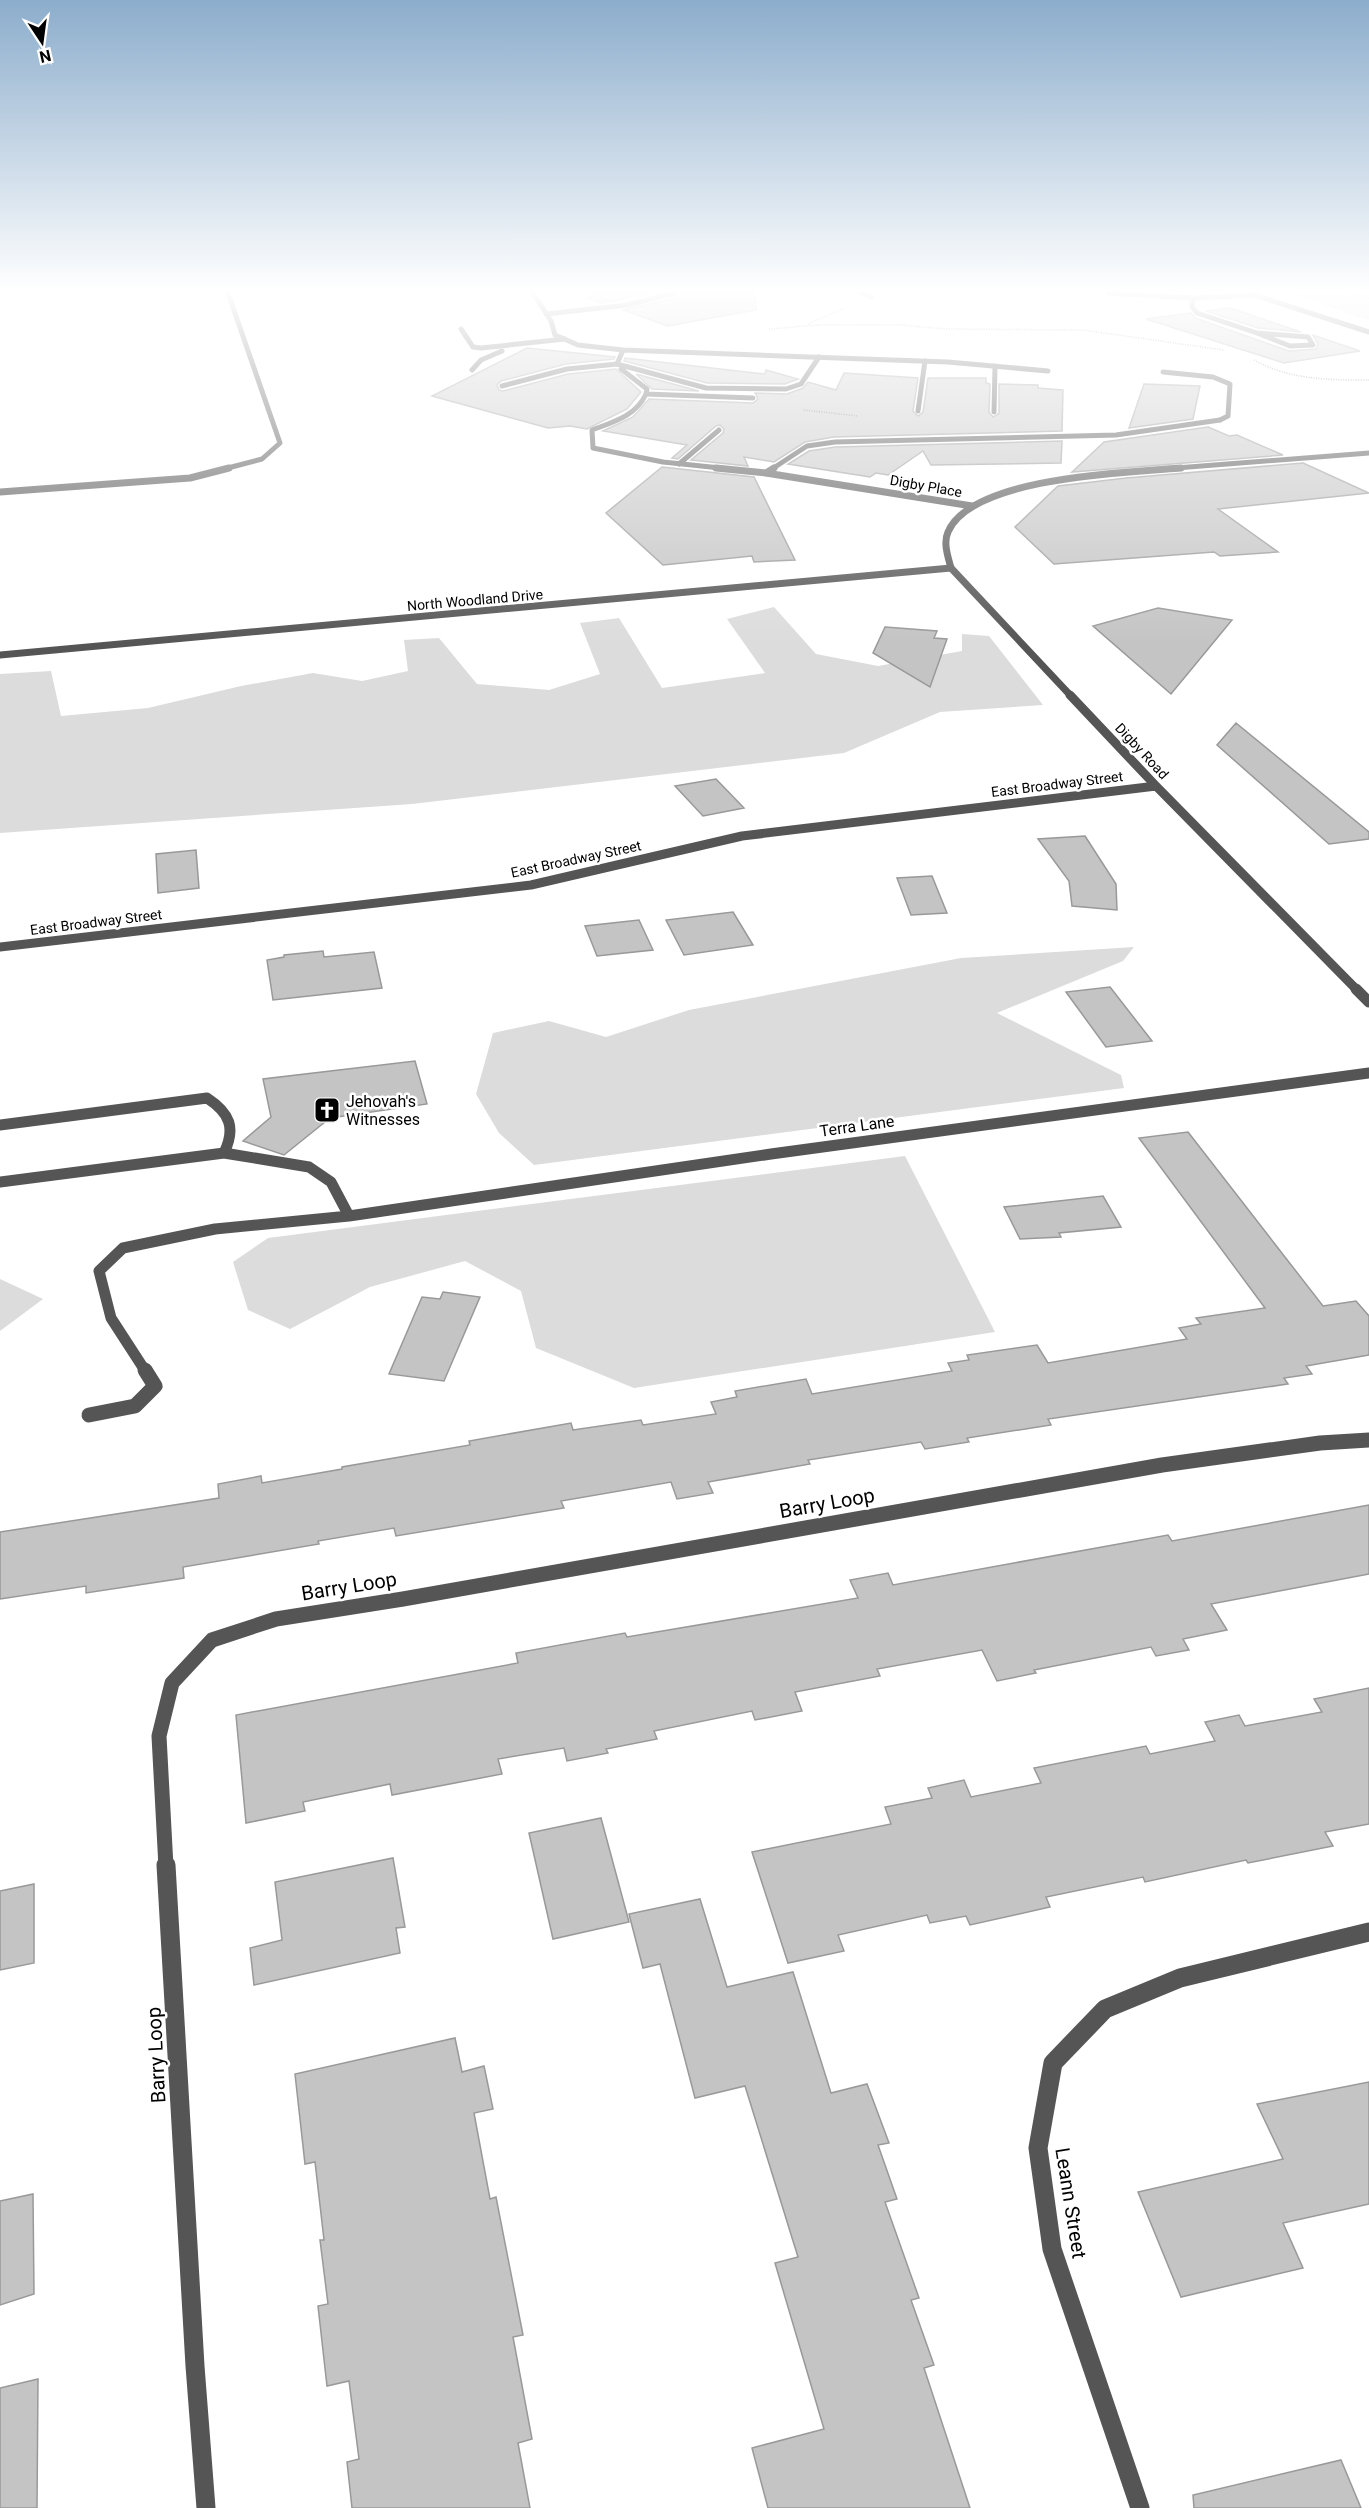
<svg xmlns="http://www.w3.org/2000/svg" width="1369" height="2508" font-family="Roboto,sans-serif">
<rect width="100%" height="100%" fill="#fff"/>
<path fill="#dcdcdc" d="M1291 293H1369V320L1348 314Z
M774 607 816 654 878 666 962 651V634L989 636 1043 705 940 712 844 753 412 804 0 833V674L51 671 61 716 148 708 241 686 313 673 362 681 408 671 404 640 439 638 477 684 549 690 600 674 580 623 619 618 662 688 765 673 727 619Z
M1134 947 1123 961 997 1013 1121 1075 1124 1088 534 1165 499 1133 476 1094 493 1033 549 1021 606 1037 689 1010 961 958Z
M905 1156 995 1332 634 1388 536 1348 521 1291 465 1261 370 1287 290 1329 248 1310 233 1262 268 1238Z
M0 1279 43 1299 0 1331Z"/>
<path fill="#c4c4c4" stroke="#999" stroke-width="1.5" d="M589 293H653L601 303 588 298Z
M680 293H755L756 310 668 326 623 310 676 298Z
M1229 308 1236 310 1301 332 1258 328 1206 311Z
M1191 313 1195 318 1289 351 1316 349 1318 344 1313 335 1360 351 1284 363 1146 319Z
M527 348 615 357 614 359 566 364 501 381 497 385 499 390 503 391 568 374 616 369 641 392 627 409 587 429 570 426 548 428 432 396Z
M625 358 765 374 766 370 798 379 785 384 707 383 624 361Z
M844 373 918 378 913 411 918 416 923 412 928 378H986V383L990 384 989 412 993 417 999 413V384L1038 385V388L1063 390 1062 431 834 437 805 442 774 462 744 457 748 466 691 460 723 433 724 429 720 425 716 426 678 459 672 458 687 445 603 431 633 417 649 399 753 403 758 399 755 393 787 394 803 388 808 382 836 390Z
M636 374 699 391 652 389Z
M1144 384 1200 386 1193 419 1129 428Z
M1208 427 1229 436 1237 435 1283 455 1072 472 1104 442Z
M1062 441 1061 463 931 465 923 451 888 475 876 473 870 477 788 464 809 451 835 447Z
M1303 463 1369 493 1218 509 1278 552 1220 556 1214 552 1054 564 1015 527 1058 486 1126 478Z
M662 467 754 477 795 560 754 562 752 556 663 565 606 513Z
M1158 608 1232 620 1171 694 1093 626Z
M885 627 937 631 934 638 947 639 930 687 873 653Z
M1236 723 1369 832V839L1329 844 1217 745Z
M716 779 744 808 703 816 675 786Z
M1085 836 1116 884 1117 910 1072 906 1069 881 1038 839Z
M196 850 199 888 158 893 156 854Z
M932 876 947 913 911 915 897 878Z
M733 912 753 945 684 955 666 920Z
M639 920 653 950 597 956 585 926Z
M323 951 324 957 374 952 382 988 273 1000 267 960 284 957V955Z
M1110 987 1152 1041 1106 1047 1066 992Z
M415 1061 427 1104 330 1118 284 1155 243 1141 271 1117 263 1079Z
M1188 1132 1323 1306 1356 1301 1369 1316V1355L1306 1366 1312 1374 1284 1378 1288 1384 1048 1419 1051 1425 967 1438 969 1442 925 1449 921 1442 808 1460 810 1464 708 1482 713 1493 677 1499 671 1482 561 1501 564 1508 396 1536 394 1528 318 1541 319 1544 183 1567 184 1578 86 1593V1586L0 1599V1532L219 1498 218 1484 261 1476 262 1483 342 1469V1467L470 1445 469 1441 571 1423 573 1430 641 1420 643 1425 716 1414 711 1402 737 1397 735 1391 806 1379 812 1394 952 1371 948 1363 969 1360 967 1355 1037 1345 1048 1363 1187 1339 1179 1328 1201 1324 1196 1318 1265 1308 1139 1138Z
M1103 1196 1121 1227 1059 1233 1061 1237 1020 1239 1004 1207Z
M443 1292 480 1297 444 1381 389 1374 422 1297 440 1299Z
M1369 1505V1574L1211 1604 1227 1630 1183 1639 1189 1650 1156 1656 1151 1647 1034 1670 1036 1673 997 1681 982 1650 877 1669 880 1676 795 1692 802 1711 755 1720 752 1711 654 1731 657 1739 606 1749 608 1753 567 1761 564 1748 498 1759 502 1774 392 1795 390 1784 303 1802 305 1811 246 1823 236 1715 518 1663 516 1653 625 1633 627 1637 858 1598 850 1580 888 1573 893 1585 1168 1535 1172 1541Z
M1369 1688V1824L1325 1832 1333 1846 1248 1863 1246 1860 1145 1882 1143 1877 1046 1897 1050 1907 970 1925 966 1916 930 1923 927 1915 838 1935 844 1951 788 1963 752 1852 891 1824 885 1807 932 1798 928 1788 964 1780 971 1797 1041 1783 1034 1768 1146 1746 1150 1754 1215 1741 1205 1722 1239 1715 1245 1726 1322 1712 1314 1699Z
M601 1818 629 1922 553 1939 529 1833Z
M393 1858 405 1927 396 1928 400 1953 254 1985 250 1948 282 1940 275 1882Z
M34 1884V1963L0 1970V1891Z
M700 1899 727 1987 793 1972 831 2093 867 2084 889 2143 878 2145 897 2199 885 2202 919 2298 911 2300 934 2365 924 2368 970 2508H768L752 2448 824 2429 775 2263 798 2257 745 2086 695 2098 660 1964 643 1968 629 1914Z
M455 2038 462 2072 484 2066 493 2109 474 2113 490 2199 496 2197 523 2335 513 2337 532 2439 518 2443 530 2508H352L347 2462 359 2459 349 2381 327 2386 318 2306 328 2304 320 2240H324L315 2162 305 2164 295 2074Z
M1369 2082V2204L1283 2223 1303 2268 1181 2297 1138 2192 1283 2159 1257 2104Z
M33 2194 34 2294 0 2305V2201Z
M38 2379 37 2508H0V2388Z
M1341 2460 1361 2508H1194L1193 2495Z"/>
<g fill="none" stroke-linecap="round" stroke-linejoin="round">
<path stroke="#777" stroke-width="1.5" stroke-dasharray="1 1.5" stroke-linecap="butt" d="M1351 293 1369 299
M808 324 845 308
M769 329 816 325H901L946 329 1083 330 1224 350
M1254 360C1290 380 1328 380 1369 380
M804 410 858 416"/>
<path stroke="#555" stroke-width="5" d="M461 329 473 347 481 348 565 339
M621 369 647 389 646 394 753 398
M472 370 481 360 502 351
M1163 372 1213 377 1230 384 1228 416 1220 420
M502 386 567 369 617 364 706 388 786 389 801 384 819 357
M918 411 925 361
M994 412 995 366
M679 464 719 430"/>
<path stroke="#555" stroke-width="11" d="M0 1125 207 1098C230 1113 236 1128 224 1153
M0 1182 224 1153 309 1167 331 1182 349 1216
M146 1372 111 1318 99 1271 123 1248 215 1229 349 1216 771 1154 1369 1073"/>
<path stroke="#555" stroke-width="15" d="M89 1415 135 1406 155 1386 145 1370"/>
<path stroke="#555" stroke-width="5" d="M533 293 551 321 555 335 578 345 623 350 948 362 1048 371
M862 293 871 297
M1108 293 1193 298 1253 295
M1248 293 1369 332
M1193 298 1192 307 1197 313 1257 333
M546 314 627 305 675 293
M1257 333 1308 337 1313 345 1290 346Z
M617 364 623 350
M646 394C636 416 613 422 592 430L593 448 663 462 730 469
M224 469 262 459 280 443 228 293
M772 469 807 446 835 442 1116 435 1220 420"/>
<path stroke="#555" stroke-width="7" d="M716 468 766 473 972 506
M766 473 774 468
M0 492 190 478 229 468
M0 655 951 568"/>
<path stroke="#555" stroke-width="15" d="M166 1867 159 1736 172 1683 212 1640 276 1619 403 1599 1162 1465 1320 1443 1369 1440"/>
<path stroke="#555" stroke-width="19" d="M166 1865 195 2366 206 2508
M1140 2508 1052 2249 1038 2148 1053 2063 1105 2009 1180 1978 1369 1932"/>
<path stroke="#555" stroke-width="5" d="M1163 469 1369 453"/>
<path stroke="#555" stroke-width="7" d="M1071 696 951 568C948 557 943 543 948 532 971 477 1129 472 1181 468"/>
<path stroke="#555" stroke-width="9" d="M1070 695 1156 786 1357 990
M0 947 531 885 742 836 1156 786"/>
<path stroke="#555" stroke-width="11" d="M1356 989 1369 1002"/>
</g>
<linearGradient id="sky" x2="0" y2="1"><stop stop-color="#8cadcc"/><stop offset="0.45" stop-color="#fff"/><stop offset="1" stop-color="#fff" stop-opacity="0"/></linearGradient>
<rect width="1369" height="645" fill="url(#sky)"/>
<defs>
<g id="church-square" transform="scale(1.35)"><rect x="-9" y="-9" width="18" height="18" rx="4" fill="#000" stroke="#fff"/><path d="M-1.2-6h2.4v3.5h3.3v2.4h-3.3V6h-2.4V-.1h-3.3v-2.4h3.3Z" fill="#fff"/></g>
</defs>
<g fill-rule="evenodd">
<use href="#church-square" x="327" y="1110"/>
</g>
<g text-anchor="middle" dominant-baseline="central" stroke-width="5" stroke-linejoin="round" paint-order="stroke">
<g font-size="14" fill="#000" stroke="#fff">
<text transform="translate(926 486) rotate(10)">Digby Place</text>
<text transform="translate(475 600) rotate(-5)">North Woodland Drive</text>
<text transform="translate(1142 751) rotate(47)">Digby Road</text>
<text transform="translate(1057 784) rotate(-7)">East Broadway Street</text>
<text transform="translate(576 859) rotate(-12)">East Broadway Street</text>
<text transform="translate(96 922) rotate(-7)">East Broadway Street</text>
</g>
<g font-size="16" fill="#000" stroke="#fff" text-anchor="start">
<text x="346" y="1101">Jehovah's<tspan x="346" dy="18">Witnesses</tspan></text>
</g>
<g font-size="16" fill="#000" stroke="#fff">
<text transform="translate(857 1126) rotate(-8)">Terra Lane</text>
</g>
<g font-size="20" fill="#000" stroke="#fff">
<text transform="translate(827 1503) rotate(-10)">Barry Loop</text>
<text transform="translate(349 1586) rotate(-9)">Barry Loop</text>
<text transform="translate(156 2055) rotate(-93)">Barry Loop</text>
<text transform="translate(1071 2203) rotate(81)">Leann Street</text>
</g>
</g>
<g transform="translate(42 42) rotate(167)" stroke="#ffffff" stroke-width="4.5" paint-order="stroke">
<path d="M0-4.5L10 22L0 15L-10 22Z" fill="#000000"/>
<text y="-9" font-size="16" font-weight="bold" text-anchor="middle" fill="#000000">N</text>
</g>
</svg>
